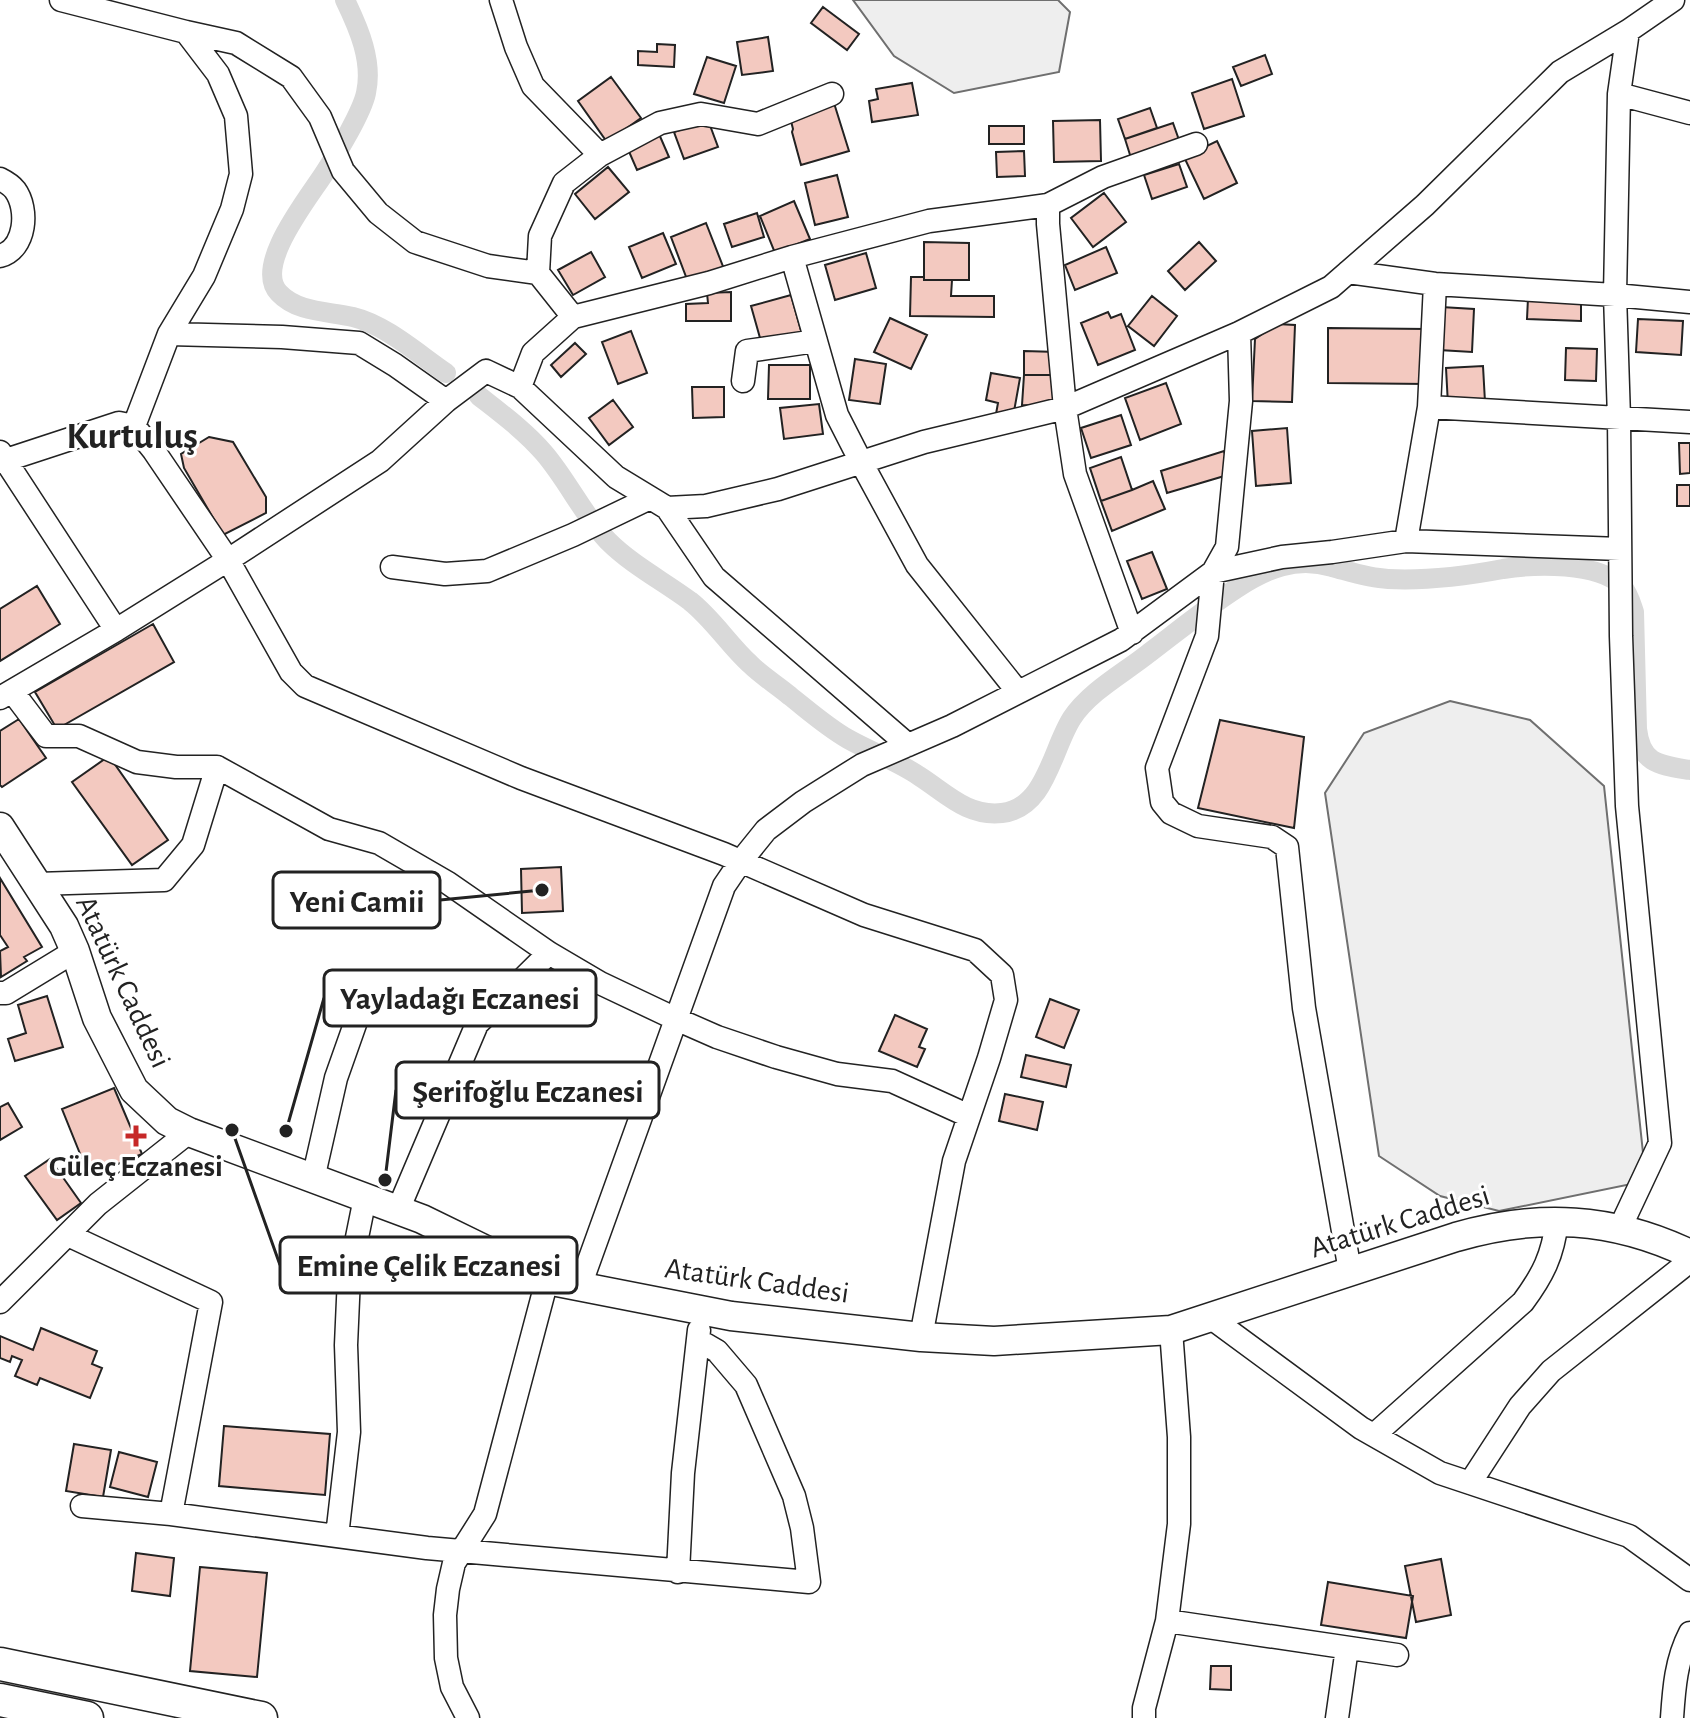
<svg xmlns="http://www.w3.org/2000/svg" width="1690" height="1718" font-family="'Alegreya Sans',sans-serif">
<rect width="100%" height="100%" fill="#fff"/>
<path fill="#eee" stroke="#6f6f6f" stroke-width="2" d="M853 0H1058L1070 12 1059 72 954 93 894 56Z
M1450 701 1530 720 1604 786 1646 1181 1499 1211 1440 1196 1379 1156 1325 793 1364 733Z"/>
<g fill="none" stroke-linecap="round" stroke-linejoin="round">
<path stroke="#d9d9d9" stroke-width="20" d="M345 0C359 29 373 61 366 93 362 112 338 152 327 169 312 194 252 265 279 293 298 313 328 311 353 317 386 325 418 354 446 373
M479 396C502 414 525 431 544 453 568 481 583 515 608 541 632 565 663 581 690 601 713 619 729 645 750 664 762 676 777 685 790 696 809 711 827 727 848 739 871 752 897 761 919 776 946 793 967 817 1002 813 1046 808 1052 749 1072 718 1090 691 1124 673 1149 653 1178 631 1206 608 1237 588 1266 569 1296 556 1332 567 1351 572 1368 578 1388 579 1427 581 1466 576 1503 569 1535 564 1598 562 1622 586 1629 594 1631 603 1634 612L1637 729C1641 764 1659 765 1690 770"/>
</g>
<path fill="#f3c9c0" stroke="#222" stroke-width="2" d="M823 7 859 34 847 50 811 23Z
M768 37 773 71 742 75 737 42Z
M657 44 675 45 674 67 638 65V51L657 52Z
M1265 55 1272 74 1241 86 1233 67Z
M707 57 736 66 724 103 694 94Z
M611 77 641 118 607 142 578 101Z
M1232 79 1244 116 1204 129 1192 93Z
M912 83 918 115 872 122 869 101 878 99 876 89Z
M834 103 849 151 801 165 792 132 793 129 790 117Z
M1150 108 1157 128 1125 139 1118 119Z
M708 120 718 147 684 159 674 132Z
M1100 120 1101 161 1054 162 1053 121Z
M1173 123 1179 140 1131 158 1125 139Z
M989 126H1024V144H989Z
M659 134 669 157 637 170 627 147Z
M1217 141 1237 183 1204 199 1184 157Z
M1024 151 1025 176 997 177 996 152Z
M1179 164 1187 187 1152 199 1144 175Z
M608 167 629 192 595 219 575 194Z
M837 175 848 217 815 225 805 183Z
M1104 193 1126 222 1093 247 1071 218Z
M794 201 810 239 775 253 760 216Z
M757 213 764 237 732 247 724 224Z
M706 223 724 269 688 282 671 237Z
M663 233 676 264 642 278 629 247Z
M924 242 969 243V280H924Z
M1199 242 1216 261 1185 290 1168 271Z
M1106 247 1117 273 1075 290 1065 265Z
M591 252 605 277 573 295 558 270Z
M866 253 876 288 835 300 825 265Z
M911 277H924V280H952L951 296H994V317L910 316Z
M731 292V321H686V304L708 303 707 293Z
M791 295 802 334 762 345 751 306Z
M1152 296 1177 316 1154 346 1128 326Z
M1528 298 1581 300V321L1527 319Z
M1441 307 1474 309 1472 352 1439 350Z
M1108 312 1111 318 1121 314 1135 350 1098 365 1081 323Z
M890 318 927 335 911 369 874 352Z
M1638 319 1683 321 1681 355 1636 352Z
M1277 324 1295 325 1292 402 1252 401 1255 339Z
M1328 328 1427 329V384L1328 383Z
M631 331 647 373 618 384 602 342Z
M575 343 586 354 561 377 551 365Z
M1566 348 1597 349 1596 381 1565 380Z
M1024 351 1057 352V375H1024Z
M855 359 886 364 880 404 849 400Z
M769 365H810V399H768Z
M1483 366 1485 402 1448 405 1446 368Z
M991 373 1020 378 1013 417 996 414 998 403 986 400Z
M1024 375H1057V407L1022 405Z
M1166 383 1181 424 1140 440 1125 398Z
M692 387H724V417L693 418Z
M613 400 633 427 609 445 589 418Z
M819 404 823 434 784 439 780 408Z
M1121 415 1131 445 1091 458 1081 428Z
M1287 428 1291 483 1256 486 1252 431Z
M209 437 233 442 266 497V513L223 535 184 468 181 454Z
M1679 443H1690V473L1680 474Z
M1224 451 1231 474 1167 493 1161 471Z
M1121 457 1132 490 1101 501 1090 468Z
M1153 481 1165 509 1112 531 1101 501 1132 490Z
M1677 485H1690V506H1677Z
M1152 552 1167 589 1142 599 1127 561Z
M37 586 60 624 0 661V609Z
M153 624 174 662 57 729 35 692Z
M19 719 46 758 2 787 0 785V731Z
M1220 720 1304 737 1294 828 1198 808Z
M109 756 168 840 132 865 72 782Z
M561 867 563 911 522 913 521 869Z
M0 878 42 947 24 957 27 961 1 977 0 951 8 947 0 935Z
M47 996 63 1047 15 1061 8 1039 26 1033 18 1005Z
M1050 999 1079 1010 1064 1048 1036 1037Z
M895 1015 927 1029 919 1047 925 1049 917 1067 879 1051Z
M1026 1055 1071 1065 1066 1087 1021 1077Z
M114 1088 142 1154 89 1176 62 1109Z
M1005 1094 1043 1102 1037 1130 999 1121Z
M8 1103 22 1127 0 1140V1107Z
M50 1159 81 1203 57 1220 25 1176Z
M41 1328 97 1351 92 1364 102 1368 90 1398 40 1378 37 1385 15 1376 22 1360 12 1356 10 1362 0 1358V1336L33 1350Z
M224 1426 330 1434 325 1495 219 1486Z
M74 1444 111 1450 103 1497 66 1491Z
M119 1452 157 1462 148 1497 110 1487Z
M136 1553 174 1558 170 1596 132 1591Z
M1441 1559 1451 1615 1416 1622 1405 1566Z
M200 1567 267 1573 257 1677 190 1671Z
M1328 1582 1413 1596 1406 1638 1321 1625Z
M1211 1666H1231V1690L1210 1689Z"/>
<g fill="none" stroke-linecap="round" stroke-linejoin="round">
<g stroke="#222" stroke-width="25">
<path id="minor" d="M61 0 186 32 218 74 236 116 241 174 232 209 204 276 169 334 134 426
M501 0 516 47 533 86 600 155
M186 32 236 43 291 77 320 117 343 171 378 213 415 242 488 266 538 273 573 317
M1619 94 1690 113
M0 179C6 182 11 185 15 190 29 209 26 249 0 256
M1048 205 1103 177 1196 144
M792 257 837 415 861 462 917 565 1018 692
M1348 272 1435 284 1615 295 1690 302
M538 273 540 236 564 183 600 155 660 123 701 114 758 124 832 94
M1239 333 1241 401 1227 547 1213 572 1207 636 1157 768 1162 802 1171 813 1198 826 1272 837 1287 847 1304 1008 1350 1271
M169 334 282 337 359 343 395 365 446 401
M743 381 747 351 816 341
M520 387 533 353 573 317 709 283 792 257 929 221 1048 205V224L1065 408 1075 474 1132 633
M1429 407 1690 422
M0 452 116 630
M0 462 119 423 134 426 154 451 228 560 291 672 305 686 521 778 724 854 864 915 975 950 1002 975 1006 1000 989 1058 954 1161 921 1337
M667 508 714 577 908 745
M1406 541 1620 549
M392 567 445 574 487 571 573 535 650 498
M12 691 46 736H79L137 762 176 767H217L329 829 379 843 448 883 549 953 600 983 676 1019 717 1037 776 1057 837 1074 892 1081 969 1116
M0 698 116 630 228 560 380 461 446 401 486 371 520 387 616 477 667 508 706 506 778 489 924 442 1065 408 1239 333 1331 287 1425 205 1560 72 1628 31 1673 0
M37 884 164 880 193 845 217 767
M0 993H6L75 951
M313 1179 336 1078 366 993
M398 1210 477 1024 549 953
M1620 1228 1660 1143 1627 806 1621 636 1619 418 1615 295 1619 94 1628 31
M68 1235 211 1302 171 1514 427 1548 809 1582 802 1528 794 1496 746 1385 717 1351 698 1340
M580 1286 724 886 741 861 766 830 803 802 862 765 952 726 1121 640 1213 572 1282 557 1332 552 1406 541 1429 407 1435 284
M0 1302 98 1204 189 1132
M1210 1317 1361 1428 1440 1473 1629 1536 1690 1580
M1374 1435 1523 1302C1543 1275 1553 1255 1557 1221
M1470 1483 1520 1406 1551 1371 1690 1261
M82 1506 171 1514
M337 1536 349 1432 346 1345 349 1277 365 1198
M678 1572 683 1473 699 1330
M1167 1621 1397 1655
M468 1718 452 1687 446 1658 445 1615 448 1589 454 1563 485 1514 547 1280
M1144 1718V1708L1167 1621 1179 1524V1437L1171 1330
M1337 1718 1347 1648
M1672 1718C1674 1688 1676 1660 1690 1633"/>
</g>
<g stroke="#222" stroke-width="31">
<path id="major" d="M0 827 64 926 75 951 97 1018 134 1090 167 1121 189 1132 422 1219 547 1280 731 1316 921 1337 994 1341 1171 1330 1456 1237C1538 1213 1613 1217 1690 1254"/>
</g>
<g stroke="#222" stroke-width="35">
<path id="highway" d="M0 1664 261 1718
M0 1700 87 1718"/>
</g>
<use href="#minor" stroke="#fff" stroke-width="22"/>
<use href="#major" stroke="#fff" stroke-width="28"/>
<use href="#highway" stroke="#fff" stroke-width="32"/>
</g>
<path fill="#c62828" stroke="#fff" stroke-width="3" d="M132 1124h8v8h8v8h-8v8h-8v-8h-8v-8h8z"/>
<g text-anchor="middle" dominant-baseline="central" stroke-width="6" stroke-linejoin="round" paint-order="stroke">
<g font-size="30" fill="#222" stroke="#fff">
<text transform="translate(123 982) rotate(65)">Atatürk Caddesi</text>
<text transform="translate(1400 1222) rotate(-17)">Atatürk Caddesi</text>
<text transform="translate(757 1281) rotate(8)">Atatürk Caddesi</text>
</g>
<g font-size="30" font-weight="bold" fill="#222" stroke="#fff">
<text x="136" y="1167">Güleç Eczanesi</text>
</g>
<g font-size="38" font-weight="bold" fill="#222" stroke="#fff">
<text x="132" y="437">Kurtuluş</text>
</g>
</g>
<path fill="none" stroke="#222" stroke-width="3" d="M542 890L440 900M286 1131L324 998M385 1180L396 1090M232 1130L280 1265"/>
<g fill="#222" stroke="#fff" stroke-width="3">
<circle cx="542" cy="890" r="8"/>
<circle cx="286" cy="1131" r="8"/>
<circle cx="385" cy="1180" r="8"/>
<circle cx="232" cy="1130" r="8"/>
</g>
<g fill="#fff" stroke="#222" stroke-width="3">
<rect x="273" y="872" width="167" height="56" rx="8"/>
<rect x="324" y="970" width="272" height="56" rx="8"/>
<rect x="396" y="1062" width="263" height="56" rx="8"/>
<rect x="280" y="1237" width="297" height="56" rx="8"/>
</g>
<g font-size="32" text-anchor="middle" font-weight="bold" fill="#222">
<text x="357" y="912">Yeni Camii</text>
<text x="460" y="1009">Yayladağı Eczanesi</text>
<text x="528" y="1102">Şerifoğlu Eczanesi</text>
<text x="429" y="1276">Emine Çelik Eczanesi</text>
</g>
</svg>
